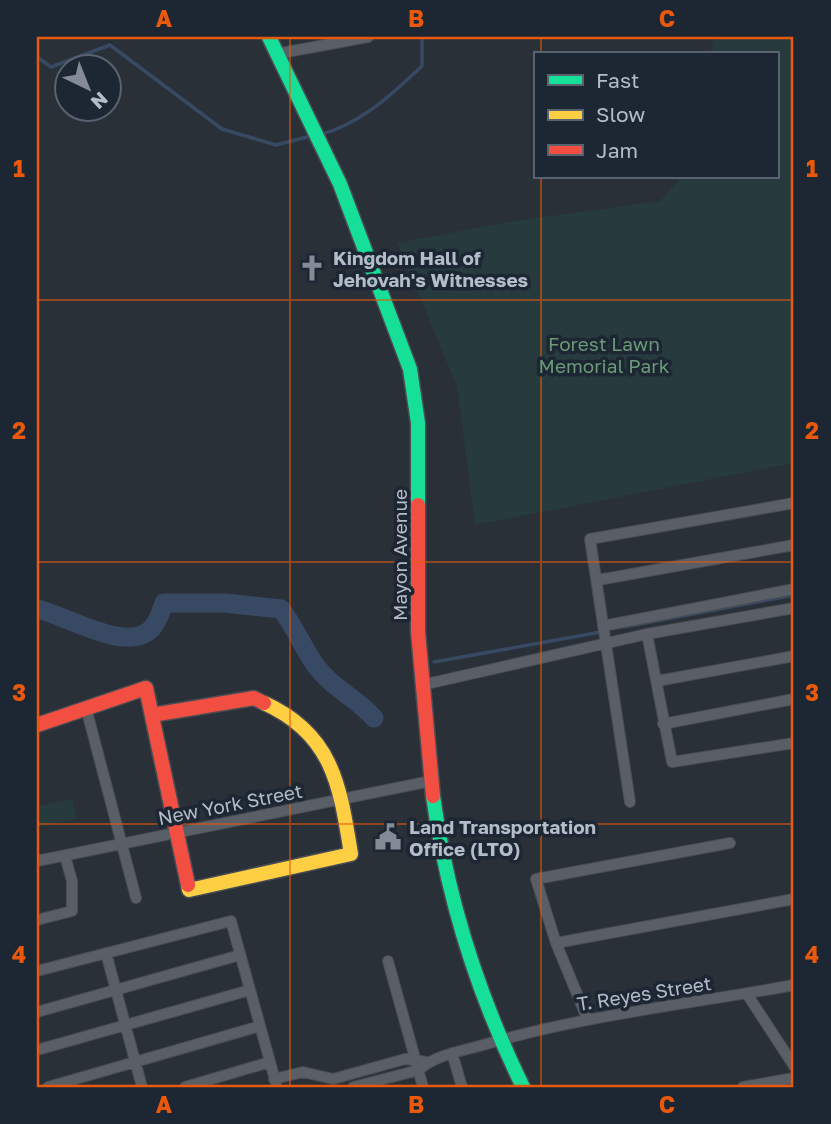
<svg xmlns="http://www.w3.org/2000/svg" width="831" height="1124" font-family="'Golos Text',sans-serif">
<rect width="100%" height="100%" fill="#2a3038"/>
<path fill="#273a3e" d="M714 37H794V463L475 525 457 386 397 243 514 221 660 201 682 177H777V54H711Z
M73 799 76 819 37 827V806Z"/>
<g fill="none" stroke-linecap="round" stroke-linejoin="round">
<path stroke="#384963" stroke-width="3.5" d="M37 57 51 67 110 45 222 129 276 145 311 136
M319 135C361 124 391 95 422 66V37
M624 627 794 595
M434 662 601 632"/>
<path stroke="#384963" stroke-width="19" d="M37 609C66 615 128 655 152 628 158 622 161 611 164 603H224L281 609C295 627 303 648 316 666 333 689 357 698 374 718"/>
<g stroke="#484c53" stroke-width="12">
<path id="street" d="M276 54 368 37
M598 580 794 545
M603 626 794 589
M647 634 672 762 794 743
M657 681 794 656
M422 685 647 634 794 608
M86 708 136 898
M663 724 794 699
M630 802 590 539 794 503
M37 861 431 781
M37 920 72 911V881L65 856
M556 943 794 899
M106 953 142 1087
M388 961 423 1087
M37 971 231 921 277 1087
M747 994 794 1066
M37 1012 240 955
M587 1018 556 943 536 879 730 843
M37 1050 250 990
M452 1053 462 1087
M274 1079 303 1072 333 1079 405 1059 427 1062
M48 1087 260 1026
M185 1087 270 1062
M353 1087 419 1070C435 1055 462 1051 483 1045 585 1015 690 1004 794 985
M743 1087 794 1078"/>
</g>
<g stroke="#484c53" stroke-width="17">
<path id="fast" d="M269 37 340 184 410 369 418 423V505
M433 796C447 898 478 995 523 1087"/>
</g>
<g stroke="#484c53" stroke-width="17">
<path id="slow" d="M188 885 189 890 351 854C340 786 333 734 264 703"/>
</g>
<g stroke="#484c53" stroke-width="17">
<path id="jam" d="M418 505V632L433 796
M152 715 254 698 264 703
M37 725 146 688 188 885"/>
</g>
<use href="#street" stroke="#5a5e66" stroke-width="10"/>
<use href="#fast" stroke="#16e098" stroke-width="14"/>
<use href="#slow" stroke="#ffcf43" stroke-width="14"/>
<use href="#jam" stroke="#f24e42" stroke-width="14"/>
</g>
<path fill="none" stroke="#e8590c" stroke-width="2" stroke-opacity="0.55" d="M290 37V1087M541 37V54M541 177V1087M37 300H794M37 562H794M37 824H794"/>
<defs>
<g id="church-bare" transform="scale(2.1)"><path d="M-1.2-6h2.4v3.5h3.3v2.4h-3.3V6h-2.4V-.1h-3.3v-2.4h3.3Z" fill="#848b96" stroke="#1d2633" stroke-width="2.5" paint-order="stroke"/></g>
<g id="civic-bare" transform="scale(2.1)"><path d="M-.6-6.5H3V-4.5H.6V-3L4-1V1h2V6H-6V1h2V-1L-.6-3ZM-1.2 2.5V6h2.4V2.5Z" fill="#848b96" stroke="#1d2633" stroke-width="2.5" paint-order="stroke"/></g>
</defs>
<g fill-rule="evenodd">
<use href="#church-bare" x="312" y="268"/>
<use href="#civic-bare" x="388" y="837"/>
</g>
<g text-anchor="middle" dominant-baseline="central" stroke-width="7" stroke-linejoin="round" paint-order="stroke">
<g font-size="19" font-weight="bold" fill="#b4bcc9" stroke="#1d2633" text-anchor="start">
<text x="333" y="257">Kingdom Hall of<tspan x="333" dy="22">Jehovah's Witnesses</tspan></text>
<text x="409" y="826">Land Transportation<tspan x="409" dy="22">Office (LTO)</tspan></text>
</g>
<g font-size="19" fill="#6b9a76" stroke="#1d2633">
<text x="604" y="343">Forest Lawn<tspan x="604" dy="22">Memorial Park</tspan></text>
</g>
<g font-size="19" fill="#b4bcc9" stroke="#1d2633">
<text transform="translate(399 555) rotate(-90)">Mayon Avenue</text>
<text transform="translate(230 804) rotate(-11)">New York Street</text>
<text transform="translate(644 993) rotate(-9)">T. Reyes Street</text>
</g>
</g>
<rect width="831" height="1124" fill="none" stroke="#1d2633" stroke-width="77"/>
<rect x="534" y="52" width="245" height="126" fill="#1d2633" stroke="#59626f" stroke-width="2"/>
<rect x="548" y="75" width="35" height="10" fill="#16e098" stroke="#59626f" stroke-width="2"/>
<text x="596" y="88" font-size="21" fill="#b4bcc9">Fast</text>
<rect x="548" y="110" width="35" height="10" fill="#ffcf43" stroke="#59626f" stroke-width="2"/>
<text x="596" y="122" font-size="21" fill="#b4bcc9">Slow</text>
<rect x="548" y="145" width="35" height="10" fill="#f24e42" stroke="#59626f" stroke-width="2"/>
<text x="596" y="158" font-size="21" fill="#b4bcc9">Jam</text>
<g transform="translate(88 88) rotate(137)"><circle r="33" fill="#1d2633" stroke="#59626f" stroke-width="2"/>
<path d="M0-5L12 26L0 18L-12 26Z" fill="#848b96"/>
<text y="-10" font-size="19" font-weight="bold" text-anchor="middle" fill="#b4bcc9">N</text>
</g>
<rect x="38" y="38" width="754" height="1048" fill="none" stroke="#e8590c" stroke-width="2.5"/>
<g font-size="23" text-anchor="middle" font-weight="bold" fill="#e8590c">
<text x="164" y="27">A</text>
<text x="416" y="27">B</text>
<text x="667" y="27">C</text>
<text x="19" y="177">1</text>
<text x="812" y="177">1</text>
<text x="19" y="439">2</text>
<text x="812" y="439">2</text>
<text x="19" y="701">3</text>
<text x="812" y="701">3</text>
<text x="19" y="963">4</text>
<text x="812" y="963">4</text>
<text x="164" y="1113">A</text>
<text x="416" y="1113">B</text>
<text x="667" y="1113">C</text>
</g>
</svg>
